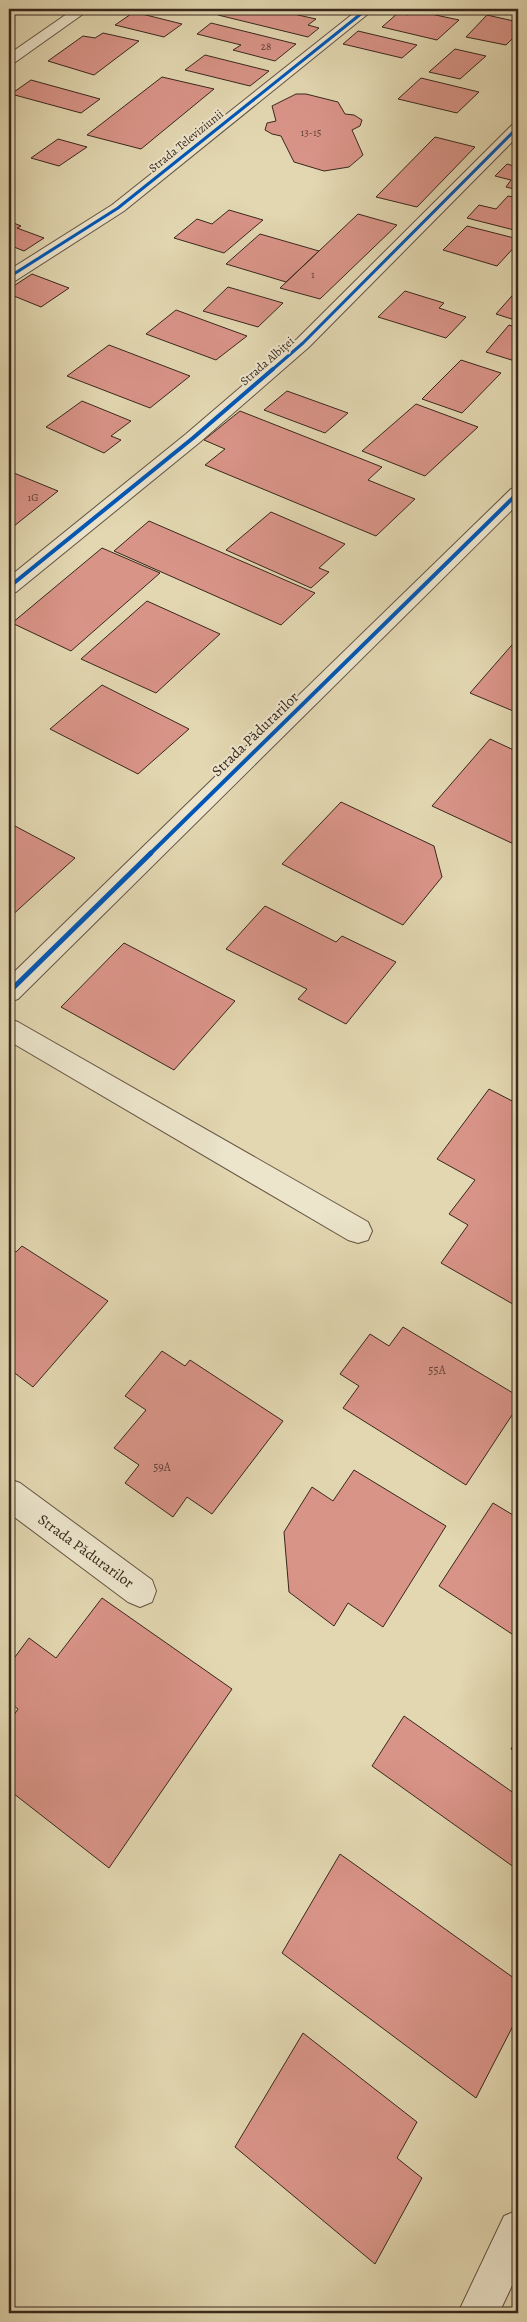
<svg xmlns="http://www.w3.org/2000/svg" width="527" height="2322" font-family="Alegreya,serif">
<rect width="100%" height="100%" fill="#e2d7b1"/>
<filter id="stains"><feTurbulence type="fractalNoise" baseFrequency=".004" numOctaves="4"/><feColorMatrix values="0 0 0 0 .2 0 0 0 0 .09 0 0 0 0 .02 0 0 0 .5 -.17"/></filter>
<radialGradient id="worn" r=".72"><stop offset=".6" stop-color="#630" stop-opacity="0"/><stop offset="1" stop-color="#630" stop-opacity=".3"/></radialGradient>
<path fill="#d99488" stroke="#39271c" d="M227 9H271L316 19 308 25 319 28 308 37 218 15Z
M300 9H327L321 14Z
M415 9 431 11V14L459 20 437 40 382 27 399 12 408 15Z
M134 12 182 24 164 37 115 25Z
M487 15 518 22V33L506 45 466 37Z
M211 23 296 44 275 61 233 50 241 45 197 34Z
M358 31 417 45 402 58 343 44Z
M103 33 139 41 94 75 48 61 83 36 95 38Z
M455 49 486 56 460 79 429 72Z
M205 55 269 71 250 86 185 70Z
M162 77 214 89 141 149 87 135Z
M421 78 479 92 457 113 398 99Z
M31 80 100 99 81 113 11 94Z
M296 94H306L338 102 345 114 354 115 362 120 360 126 352 130 363 155 349 167 324 171 294 162 281 136 272 134 265 130 267 123 276 121 272 106Z
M435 137 475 147 417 207 376 197Z
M58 139 87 147 59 166 31 158Z
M507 164 518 167V190L506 187 511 180 495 176Z
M508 196 518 198V231L467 218 479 205 496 209Z
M229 210 263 220 224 253 174 238 197 219 212 224Z
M358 214 397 225 320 299 280 288Z
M9 221 21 226 17 228 44 238 24 251 9 245Z
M467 226 518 239V243L497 266 443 250Z
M260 234 319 251 286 282 226 264Z
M32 274 69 288 41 307 9 294V289Z
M228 287 283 303 258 327 203 311Z
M518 289V321L496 314Z
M405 291 444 303 439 308 466 317 446 338 378 317Z
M176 310 247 336 216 360 146 334Z
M509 325 518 328V362L486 352Z
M109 345 190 376 150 408 67 376Z
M461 360 501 373 462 413 422 399Z
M287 391 348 413 325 433 264 410Z
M82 401 131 421 111 436 121 440 104 453 46 427Z
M416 404 478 427 425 476 362 451Z
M240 411 382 467 368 480 415 499 376 536 205 465 225 449 204 440Z
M9 471 58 491 9 530Z
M271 512 345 544 319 568 329 572 311 588 226 550Z
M149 521 315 593 281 625 114 551Z
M102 548 160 573 71 651 12 623Z
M147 601 220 634 156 693 81 659Z
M518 638V713L470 693Z
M102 685 189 729 138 774 50 729Z
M490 739 518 752V846L432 806Z
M341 802 434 846 442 877 403 925 282 864Z
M15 826 75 858 9 918V831Z
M265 906 336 942 342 936 396 962 346 1024 298 999 307 989 226 949Z
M124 943 235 1001 174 1070 61 1007Z
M489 1089 518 1104V1307L441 1263 468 1225 449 1214 475 1180 437 1159Z
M22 1246 108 1301 33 1387 12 1371 9 1374V1247L16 1252Z
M403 1327 518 1396V1406L466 1485 343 1408 359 1386 340 1374 370 1334 389 1346Z
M162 1351 185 1366 190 1360 283 1421 212 1514 187 1497 173 1517 125 1483 139 1465 114 1448 146 1410 125 1396Z
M354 1470 446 1526 383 1627 348 1603 334 1626 289 1592 284 1532 312 1487 333 1501Z
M493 1503 518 1518V1638L439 1586Z
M102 1598 232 1689 109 1868 9 1790V1722L18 1709 9 1702V1665L29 1638 56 1658Z
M404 1716 518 1796V1870L372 1766Z
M518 1737V1754L511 1749Z
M340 1854 518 1981V2016L476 2098 282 1953Z
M303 2033 417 2122 397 2158 422 2178 375 2264 235 2147Z"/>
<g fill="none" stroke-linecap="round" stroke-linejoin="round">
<g stroke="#635341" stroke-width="2">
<path id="lane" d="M9 1019 18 1022 368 1222 372 1231 368 1240 358 1243 348 1240 9 1041Z"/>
</g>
<g stroke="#635341" stroke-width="2">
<path id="street" d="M74 9H90L14 63 9 64V54Z
M359 9H374L124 211 15 281 9 282V270L112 205Z
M506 9H518V14L508 12Z
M518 122V136L309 347 200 442 16 592 9 593V577L186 434 297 339 513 124Z
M518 487V504L18 999 9 1002V977L511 489Z
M9 1479 20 1483 152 1580 156 1591 152 1602 140 1607 128 1602 9 1513Z
M518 2210V2273L499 2313H458L504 2216Z"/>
</g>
<use href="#lane" fill="#ece5cc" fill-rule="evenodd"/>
<use href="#street" fill="#ece5cc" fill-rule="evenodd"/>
<g stroke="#ece5cc" stroke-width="5">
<path id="cycleway-far2" d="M9 277 118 208 367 9
M272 370 303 343 518 127"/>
</g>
<g stroke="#ece5cc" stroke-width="6">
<path id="cycleway-far1" d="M9 587 193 438 273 369
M150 854 518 493"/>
</g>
<g stroke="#ece5cc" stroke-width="8">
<path id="cycleway" d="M9 992 151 853"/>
</g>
<use href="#cycleway-far2" stroke="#0057b8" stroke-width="3"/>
<use href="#cycleway-far1" stroke="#0057b8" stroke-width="4"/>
<use href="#cycleway" stroke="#0057b8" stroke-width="5"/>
</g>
<g text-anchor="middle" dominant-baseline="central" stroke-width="4" stroke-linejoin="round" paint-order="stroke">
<g font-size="11" fill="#614237">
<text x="266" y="46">28</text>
<text x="311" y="132">13-15</text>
<text x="313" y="274">1</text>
<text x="33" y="497">1G</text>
</g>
<g font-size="12" fill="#39271c" stroke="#ece5cc">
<text transform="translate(186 141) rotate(-39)">Strada Televiziunii</text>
<text transform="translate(267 361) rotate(-41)">Strada Albiței</text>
</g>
<g font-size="12" fill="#614237">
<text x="437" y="1370">55A</text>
<text x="162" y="1467">59A</text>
</g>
<g font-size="15" fill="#39271c" stroke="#ece5cc">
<text transform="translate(255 734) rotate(-44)">Strada Pădurarilor</text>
<text transform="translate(86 1551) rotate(36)">Strada Pădurarilor</text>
</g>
</g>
<rect width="527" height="2322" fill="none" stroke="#e2d7b1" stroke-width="30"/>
<rect x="10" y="10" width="507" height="2302" fill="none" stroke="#39271c" stroke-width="2.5"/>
<rect x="15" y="15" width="497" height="2292" fill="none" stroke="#39271c"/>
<rect width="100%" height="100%" filter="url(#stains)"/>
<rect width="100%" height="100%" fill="url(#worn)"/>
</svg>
